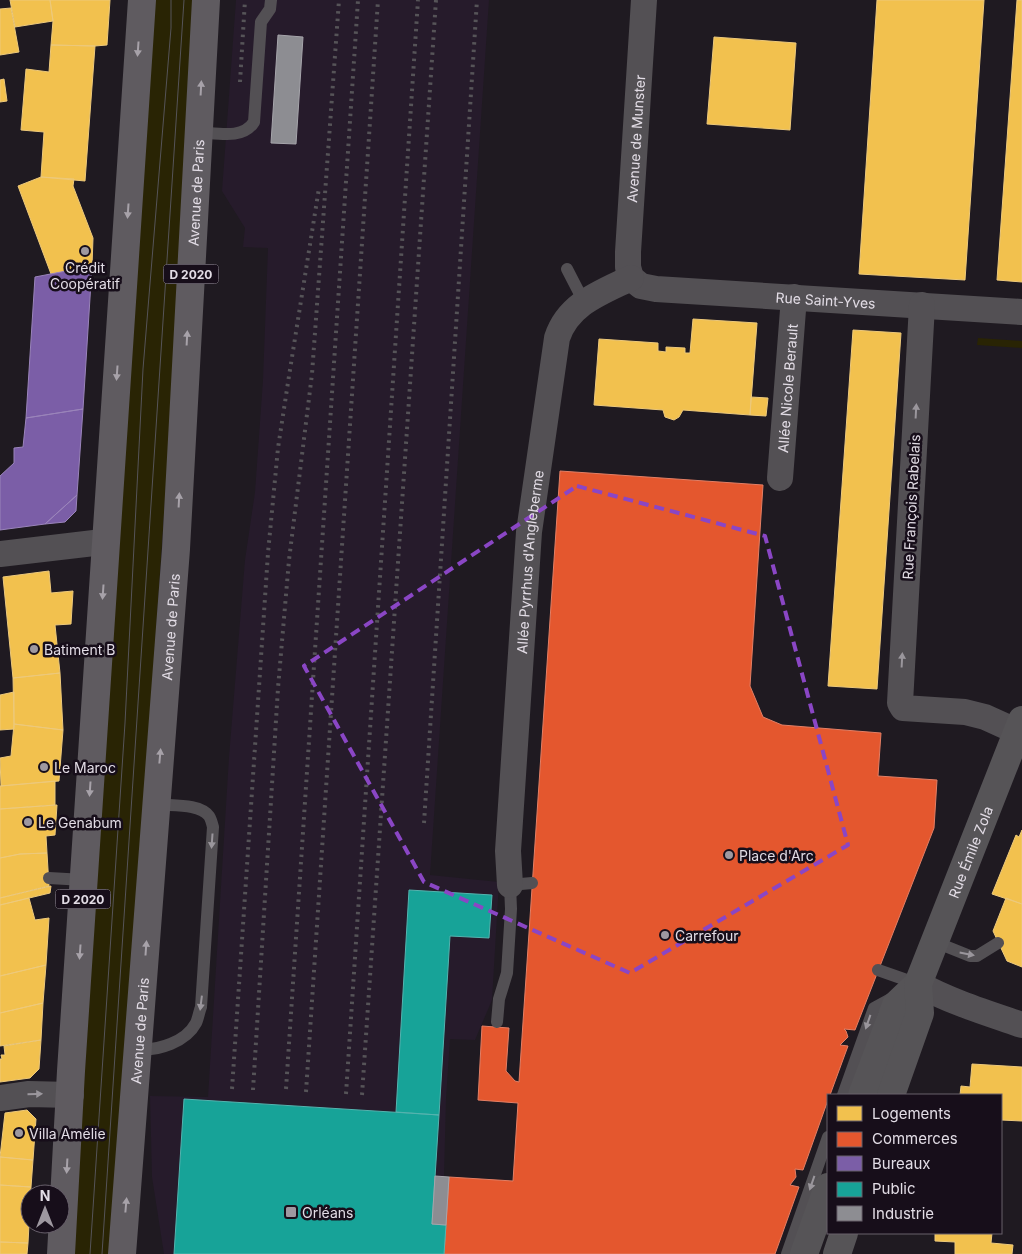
<svg xmlns="http://www.w3.org/2000/svg" width="1022" height="1254" font-family="Inter,sans-serif">
<rect width="100%" height="100%" fill="#1f1a21"/>
<path fill="#261b2b" d="M236 0H489L430 875 499 882 492 1000 475 1040 450 1039 446 1099 442 1254H164L152 1177 150 1096 208 1097 229 757 245 560 255 492 263 380 268 248 243 247 245 228 222 191Z"/>
<path fill="#292404" d="M153 0H199L127 1056 111 1254H73Z
M978 338 1022 341V348L977 345Z"/>
<path fill="#f2c14e" stroke="#edc97b" d="M10 0H50L53 21 15 27Z
M50 0H110L107 45 95 46 51 45 53 21Z
M877 0H984L965 280 859 274Z
M1017 0H1022V282L997 280Z
M11 8 19 52 0 55V9Z
M714 37 796 43 790 130 707 124Z
M51 45 95 46 85 181 41 177 44 132 21 130 26 69 49 72Z
M4 79 7 101 0 102V80Z
M41 177 74 179 73 186 93 238 92 266 51 274 18 186Z
M693 319 757 323 750 415 683 410 679 417 674 420 665 417 663 410 594 405 599 339 658 343V351L666 352V347L685 348V353H690Z
M853 330 901 333 877 689 828 686Z
M751 397 768 398 766 416 750 415Z
M49 571 51 593 73 591 71 624 55 625 60 673 13 678 3 577Z
M60 673 63 730 14 724 13 678Z
M14 692V729L0 730V695Z
M14 724 63 730 59 781 1 786 0 758 11 756Z
M55 781V805L0 809V786Z
M57 805 55 835 46 836 47 853 20 854 0 858V809Z
M1022 830V904L992 894 1016 835 1019 837Z
M47 853 49 886 0 898V858L20 854Z
M51 886 50 893 0 905V898Z
M29 898 35 920 49 918 46 965 0 976V905Z
M1006 898 1022 904V967L1007 961 993 931Z
M46 965 43 1003 0 1013V976Z
M43 1003 41 1040 0 1046V1013Z
M41 1040 39 1069 30 1078 0 1082V1059H2L1 1055H5L4 1046Z
M972 1064 1022 1067V1121L1001 1120V1095H960L961 1086 970 1087Z
M27 1110 36 1119 33 1160 0 1157 5 1113Z
M0 1157 33 1160 31 1187 0 1185Z
M0 1185 31 1187 28 1243 0 1242Z
M935 1233H992L991 1243 1013 1245 1012 1254H955V1242L935 1241Z
M0 1242 28 1243 27 1254H0Z"/>
<path fill="#e4572e" stroke="#e37f65" d="M560 471 763 485 750 686 763 717 782 725 881 733 878 776 937 780 934 828 855 1030 844 1029 846 1031 848 1037 840 1045 848 1046 830 1095H828V1100L803 1170 795 1169 796 1177 790 1185 799 1187 775 1254H444L449 1177 513 1181 518 1103 478 1100 482 1026 509 1028 506 1071 515 1081 519 1082Z"/>
<path fill="#7b5ea7" stroke="#9a84ba" d="M92 266 83 409 26 418 35 277Z
M83 409 77 495 45 524 0 530V476L14 463V448L23 447 26 418Z
M77 495 76 511 65 522 45 524Z"/>
<path fill="#17a398" stroke="#54b4af" d="M409 890 492 895 489 938 450 936 439 1115 396 1112Z
M184 1099 439 1115 432 1224 446 1225 444 1254H174Z"/>
<path fill="#8d8d92" stroke="#a6a5ab" d="M278 35 303 37 296 144 271 143Z
M435 1176 449 1177 446 1225 432 1224Z"/>
<g fill="none" stroke-linecap="round" stroke-linejoin="round">
<path stroke="#535054" stroke-width="12" d="M198 132C217 133 243 140 254 122L261 22 270 9 271 0
M567 269 584 302
M49 878 84 880
M935 942 970 956H977L998 943
M878 970 918 984
M497 1022 499 999 507 973 511 909 510 885 532 883
M138 1049C158 1051 186 1042 196 1023 198 1019 199 1012 201 1007L213 827C212 823 211 819 209 816 200 803 170 806 156 804
M843 1095 874 1008 896 996
M787 1254 828 1137"/>
<g stroke="#535054" stroke-width="26">
<path id="s1" d="M631 278 641 286 656 289 1022 312"/>
<path id="s2" d="M631 278 628 267V252L644 0"/>
<path d="M922 305 900 703 903 708 965 712 985 717 1018 732"/>
<path id="s3" d="M780 478 794 297"/>
<path d="M0 554 94 543 106 544"/>
<path id="s4" d="M510 885 508 851 529 532 557 338C568 304 600 293 631 278"/>
<path d="M918 984C951 1002 987 1013 1022 1025"/>
<path d="M0 1098 29 1094 71 1095"/>
</g>
<g stroke="#565457" stroke-width="28">
<path d="M862 1095 896 1005 918 984"/>
<path id="s5" d="M891 1095 920 1013 918 984 1022 720"/>
<path d="M804 1254 828 1187"/>
<path d="M837 1254 844 1233"/>
</g>
<g stroke="#5f5b60" stroke-width="28">
<path d="M61 1254 71 1071 142 0"/>
<path id="s6" d="M122 1254 176 549 206 0"/>
</g>
<path stroke="#565458" stroke-width="1" d="M90 1254 125 723 143 369 171 28V0
M102 1254 184 0"/>
<path stroke="#565458" stroke-width="4" stroke-dasharray="2.5 5" stroke-linecap="butt" d="M240 82 245 0
M424 823 477 0
M232 1089 268 553 278 448 289 376 319 188
M286 1089 358 0
M253 1090 278 688 289 560 312 374 339 0
M306 1092 378 0
M346 1094 418 0
M362 1095 436 0"/>
</g>
<defs><path id="oneway-solid" d="M-6-.8H1V-3.2L6.5 0L1 3.2V.8H-6Z" transform="scale(1.25)"/></defs>
<g fill="#a7a2a9">
<use href="#oneway-solid" transform="translate(138 49) rotate(94)"/>
<use href="#oneway-solid" transform="translate(201 88) rotate(-87)"/>
<use href="#oneway-solid" transform="translate(128 211) rotate(94)"/>
<use href="#oneway-solid" transform="translate(187 338) rotate(-87)"/>
<use href="#oneway-solid" transform="translate(117 373) rotate(94)"/>
<use href="#oneway-solid" transform="translate(179 500) rotate(-87)"/>
<use href="#oneway-solid" transform="translate(103 592) rotate(94)"/>
<use href="#oneway-solid" transform="translate(160 756) rotate(-85)"/>
<use href="#oneway-solid" transform="translate(90 789) rotate(94)"/>
<use href="#oneway-solid" transform="translate(146 948) rotate(-86)"/>
<use href="#oneway-solid" transform="translate(80 952) rotate(94)"/>
<use href="#oneway-solid" transform="translate(67 1166) rotate(93)"/>
<use href="#oneway-solid" transform="translate(126 1205) rotate(-85)"/>
</g>
<g fill="#9a969c">
<use href="#oneway-solid" transform="translate(916 411) rotate(-87)"/>
<use href="#oneway-solid" transform="translate(902 660) rotate(-87)"/>
<use href="#oneway-solid" transform="translate(212 841) rotate(94)"/>
<use href="#oneway-solid" transform="translate(967 954) rotate(11)"/>
<use href="#oneway-solid" transform="translate(201 1003) rotate(97)"/>
<use href="#oneway-solid" transform="translate(868 1022) rotate(109)"/>
<use href="#oneway-solid" transform="translate(35 1094) rotate(-1)"/>
<use href="#oneway-solid" transform="translate(812 1183) rotate(109)"/>
</g>
<path fill="none" stroke="#8a46c5" stroke-width="4" stroke-dasharray="10 6" stroke-linejoin="round" d="M577 486 765 536 848 845 630 973 424 882 304 666Z"/>
<g fill="#9e98a0" stroke="#170e1a" stroke-width="2">
<circle cx="85" cy="251" r="5"/>
<circle cx="34" cy="649" r="5"/>
<circle cx="44" cy="767" r="5"/>
<circle cx="28" cy="822" r="5"/>
<circle cx="729" cy="855" r="5"/>
<circle cx="665" cy="935" r="5"/>
<circle cx="19" cy="1133" r="5"/>
<rect x="285" y="1206" width="12" height="12" rx="2.5"/>
</g>
<g text-anchor="middle" dominant-baseline="central" stroke-width="5" stroke-linejoin="round" paint-order="stroke">
<g fill="#170e1a" stroke="#a59ea8" stroke-width="1">
<rect x="163.5" y="264.5" width="55" height="19" rx="4"/>
<rect x="55.5" y="889.5" width="55" height="19" rx="4"/>
</g>
<g font-size="12" font-weight="bold" fill="#e2dce5">
<text x="191" y="274">D 2020</text>
<text x="83" y="899">D 2020</text>
</g>
<g font-size="14" fill="#e2dce5" stroke="#170e1a">
<text stroke="none"><textPath href="#s2" startOffset="140">Avenue de Munster</textPath></text>
<text stroke="none"><textPath href="#s6" startOffset="1064">Avenue de Paris</textPath></text>
<text stroke="none"><textPath href="#s1" startOffset="198">Rue Saint-Yves</textPath></text>
<text stroke="none"><textPath href="#s3" startOffset="90">Allée Nicole Berault</textPath></text>
<text transform="translate(911 507) rotate(-87)">Rue François Rabelais</text>
<text stroke="none"><textPath href="#s4" startOffset="324">Allée Pyrrhus d'Angleberme</textPath></text>
<text stroke="none"><textPath href="#s6" startOffset="629">Avenue de Paris</textPath></text>
<text stroke="none"><textPath href="#s5" startOffset="258">Rue Émile Zola</textPath></text>
<text stroke="none"><textPath href="#s6" startOffset="224">Avenue de Paris</textPath></text>
</g>
<g font-size="14" fill="#e2dce5" stroke="#170e1a" text-anchor="start">
<text x="85" y="267" text-anchor="middle">Crédit<tspan x="85" dy="16">Coopératif</tspan></text>
<text x="44" y="649">Batiment B</text>
<text x="54" y="767">Le Maroc</text>
<text x="38" y="822">Le Genabum</text>
<text x="739" y="855">Place d'Arc</text>
<text x="675" y="935">Carrefour</text>
<text x="29" y="1133">Villa Amélie</text>
<text x="302" y="1212">Orléans</text>
</g>
</g>
<rect x="827" y="1094" width="175" height="140" fill="#170e1a" stroke="#68606b"/>
<rect x="837" y="1106" width="25" height="15" fill="#f2c14e" stroke="#68606b"/>
<text x="872" y="1119" font-size="15" fill="#e2dce5">Logements</text>
<rect x="837" y="1132" width="25" height="15" fill="#e4572e" stroke="#68606b"/>
<text x="872" y="1144" font-size="15" fill="#e2dce5">Commerces</text>
<rect x="837" y="1156" width="25" height="15" fill="#7b5ea7" stroke="#68606b"/>
<text x="872" y="1169" font-size="15" fill="#e2dce5">Bureaux</text>
<rect x="837" y="1182" width="25" height="15" fill="#17a398" stroke="#68606b"/>
<text x="872" y="1194" font-size="15" fill="#e2dce5">Public</text>
<rect x="837" y="1206" width="25" height="15" fill="#8d8d92" stroke="#68606b"/>
<text x="872" y="1219" font-size="15" fill="#e2dce5">Industrie</text>
<g transform="translate(45 1209)"><circle r="24" fill="#170e1a" stroke="#68606b"/>
<path d="M0-4L9 19L0 12L-9 19Z" fill="#9e98a0"/>
<text y="-8" font-size="14" font-weight="bold" text-anchor="middle" fill="#e2dce5">N</text>
</g>
</svg>
